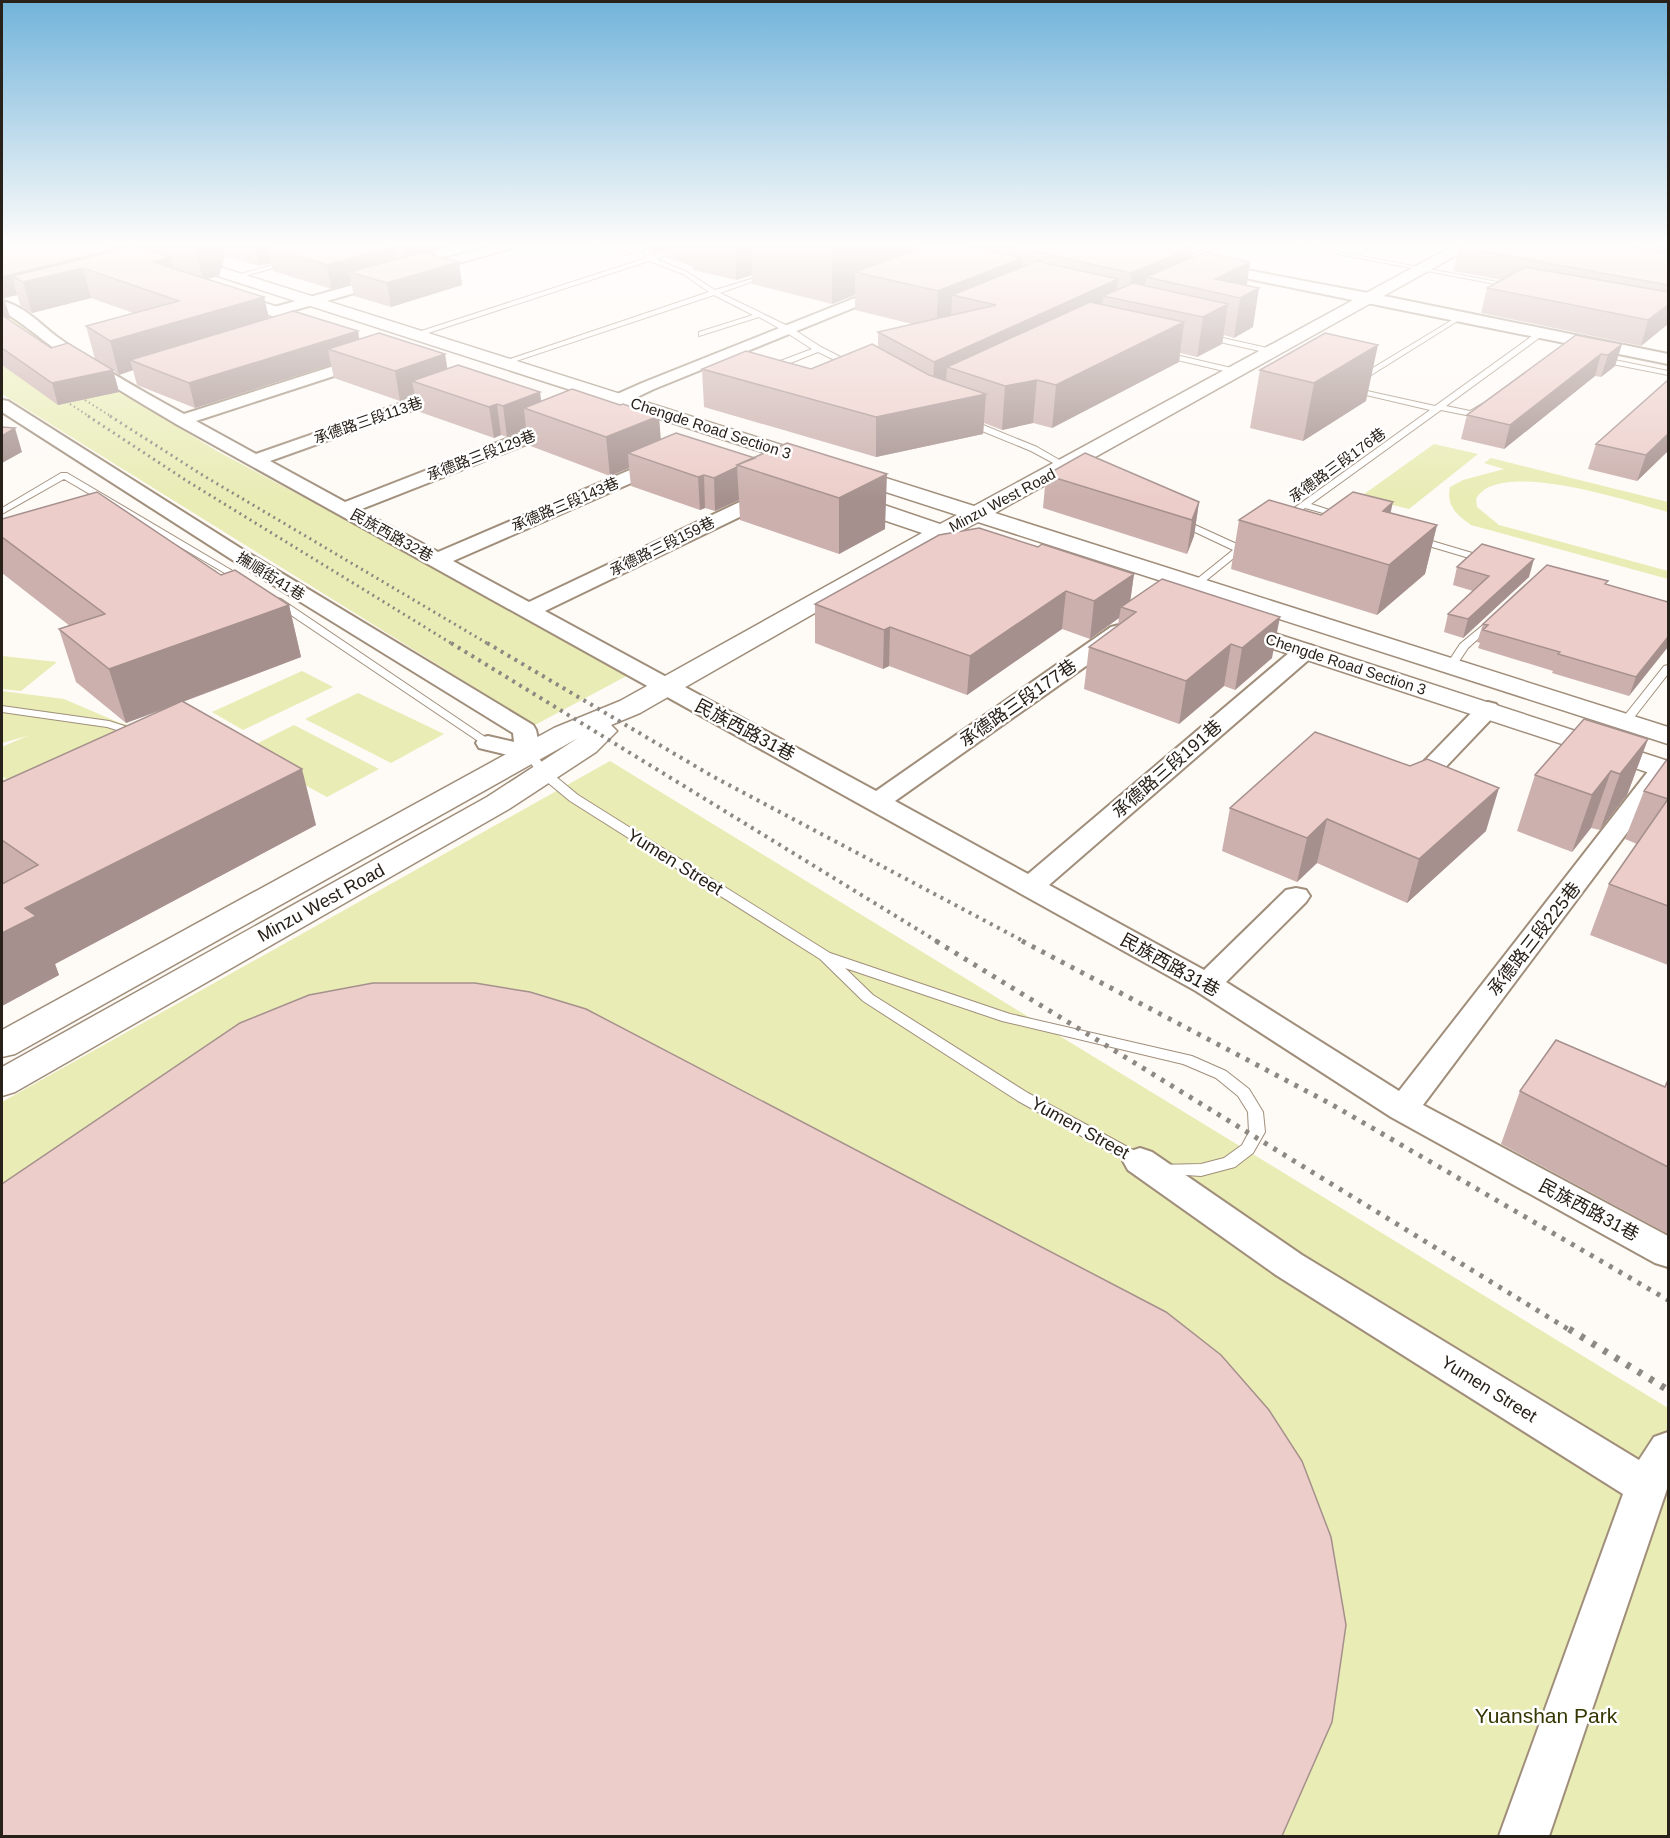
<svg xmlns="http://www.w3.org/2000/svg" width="1670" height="1838" font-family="Helvetica,'Noto Sans TC',sans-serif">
<rect width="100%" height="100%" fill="#fefaf6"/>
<path fill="#e9ecb4" d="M2 310 20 319 43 344 217 451 632 673 535 725 2 394Z
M1434 444 1478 454 1409 509 1360 497Z
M1491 458 1668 502V512C1632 502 1497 457 1476 499L1477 507 1499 525 1668 571V579L1471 525C1457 515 1446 506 1450 487L1463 480 1504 469 1484 463Z
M2 656 57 662 21 691 2 689Z
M302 671 333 687 243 730 212 712Z
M2 691 64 699 120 723 137 727 2 845V778L40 802 2 776V747L27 736 2 743Z
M358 693 444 734 391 763 305 719Z
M294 725 379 769 327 797 242 751Z
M610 761 1668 1408V1836H2V1102Z"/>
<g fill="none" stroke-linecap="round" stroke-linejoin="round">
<g stroke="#a08e7b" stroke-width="2">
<path id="lane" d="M583 243H592L630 253 627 255Z
M616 243H624L650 251 652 256 695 243H703L656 259 687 272 715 290 771 273V275L720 293 790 327 821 347 858 366 851 368 818 352 773 370H767V366L812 349 784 331 759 317 699 336V332L753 315 714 295 504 365V361L709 292 683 274 649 261 419 336 412 334 646 258 645 253Z
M1221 243H1229L1181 262 1176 261Z
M1281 243H1292L1519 286 1516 288Z
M290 260 292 263 237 278 234 276Z
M1462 314 1464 317 1360 382 1353 380Z
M1539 331 1546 333 1446 406 1470 411 1482 404 1486 406 1485 408 1471 416 1441 410 1311 504 1345 515V519L1305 508 1289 520H1283V516L1430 410 1349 391V387L1435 406Z
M1205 334 1276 350 1277 352 1273 354 1202 338 1201 336Z
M1163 352 1240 370 1241 372 1237 374 1160 356V352Z
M1600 357 1668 371V375L1597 361V357Z
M965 420H971L1037 447 1077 470 1070 472 1031 451 965 424Z
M61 473H67L248 580 240 582 64 479 2 514V508Z
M1176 519H1182L1239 545 1245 542 1250 545 1198 587H1192V583L1233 550 1176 523Z
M1415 536 1489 558 1491 560 1486 563 1412 541V537Z
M277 598 281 599 494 743 488 746 484 745 273 603V599Z
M1494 616 1498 617V621L1468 648 1454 669H1446L1445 667 1460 644Z
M1668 665V674L1629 724H1621V720L1664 666Z
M2 706 109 721 143 732 145 734 139 737 107 727 2 712Z
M529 749 533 751 549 771 578 795 830 953 1010 1014 1192 1056 1226 1071 1249 1089 1263 1112 1265 1132 1253 1153 1235 1167 1201 1176 1157 1173 1155 1169 1157 1165 1201 1164 1224 1158 1242 1145 1249 1132 1248 1112 1238 1096 1216 1078 1183 1064 1002 1021 845 968 873 995 1028 1093 1148 1158 1150 1162 1148 1166 1142 1168 1136 1166 1018 1101 863 1001 820 959 570 801 541 777 523 753Z"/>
</g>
<g stroke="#a08e7b" stroke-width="4">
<path id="street" d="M501 243H520L519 246 281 314 276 315 269 311 271 308Z
M1210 263 1394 298 1668 354V364L1205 270 1203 267 1205 264Z
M890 284 897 288 895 291 654 389 593 418 359 510 438 552 658 458H670L673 462 670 466 453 561 529 602 767 489H781L783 493 781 497 545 611 876 791 1111 627 1119 625 1127 627 1130 632 1127 637 895 801 1028 874 1297 646 1305 644 1313 646 1316 651 1313 656 1049 885 1204 970 1286 890 1296 888 1306 890 1310 896 1306 902 1226 982 1399 1091 1653 765 1662 762 1668 764V778L1423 1105 1668 1236V1267L1655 1263 1391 1117 1196 991 176 424C136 400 97 377 58 351 38 337 22 322 2 311V301C24 306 39 323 56 336 96 365 140 390 184 414L362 357H374L376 360 374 363 196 421 256 454 445 388H457L459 391 457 394 270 461 345 502 581 410 642 383Z
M2 400 8 401 245 551 533 725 536 730 541 753 538 758 529 760 479 748 476 743 479 738 488 736 514 742 513 733 231 559 2 412Z
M1488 702 1496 704 1500 709 1496 714 1419 795 1410 798 1401 795 1397 790 1401 785 1480 704Z
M1140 1148 1152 1152 1302 1255 1639 1460 1654 1437 1668 1432V1486L1549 1836H1499L1623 1494 1276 1275 1128 1170 1123 1161 1128 1152Z"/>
</g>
<g stroke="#a08e7b" stroke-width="3">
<path id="secondary" d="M122 243H144L974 506 1458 243H1475L1473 246 995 513 1668 727V744L978 522 961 531 996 543 1000 548 996 553 988 555 943 540 916 555 640 713 611 725 617 731 596 752 509 809 15 1092 2 1096V1067L487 797 578 738 15 1054 2 1057V1030L554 728 620 701 922 533 836 504 833 499 836 494 844 492 852 494 940 524 957 515 125 246Z
M226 290 330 324 333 328 330 332H318L220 298 218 295 220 292Z
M1234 620 1668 761V779L1225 633 1221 628 1225 623Z"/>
</g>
<use href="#lane" fill="#fff" fill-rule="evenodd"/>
<use href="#street" fill="#fff" fill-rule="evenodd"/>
<use href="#secondary" fill="#fff" fill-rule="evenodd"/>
<path stroke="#8d8882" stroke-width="2" stroke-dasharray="1.5 3" stroke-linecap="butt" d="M85 400 112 417
M70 404 90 417"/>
<path stroke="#8d8882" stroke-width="3" stroke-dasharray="2 4" stroke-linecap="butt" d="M88 416 187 481 454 645
M110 416 204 476 490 645"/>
<path stroke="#8d8882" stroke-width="4" stroke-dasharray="3 5" stroke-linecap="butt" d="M451 643 938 942
M487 643 712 776 1025 942"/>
<path stroke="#8d8882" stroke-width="5" stroke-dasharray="4 7" stroke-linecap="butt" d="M936 941 1571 1331
M1022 941 1331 1104 1668 1300"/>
<path stroke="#8d8882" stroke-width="7" stroke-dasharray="4.5 9" stroke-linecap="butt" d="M1569 1329 1668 1390"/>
</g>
<path fill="#cbb0ad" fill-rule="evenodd" d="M2 243H466L435 251V256L459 262 462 285 391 307 354 296 351 283 331 289 273 271 271 263 259 266 225 256 219 276 208 279 264 297 269 318 358 331 359 339 448 368 541 401 661 440 755 458 787 443 885 529 839 554 740 520 739 500 715 511 705 508 700 510 631 486 629 468 610 476 528 445 526 429 507 437 501 435 494 438 417 411 415 396 400 401 334 378 331 365 195 408 137 385 133 370 119 375 113 370 119 392 58 405 2 365ZM17 295 21 307 32 313 91 298 133 313 86 326 95 359 112 369 51 348 7 319 10 318 4 298Z
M603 243H619V247Z
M630 243H917V249L934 243H1165L1192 248 1191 258 1250 262 1247 285 1253 327 1234 338 1224 335 1222 344 1197 357 1180 353 1179 362 1052 428 1033 423 1002 430 984 423 983 434 876 457 704 407 702 369H811L878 348V332L912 324 855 310V295L832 304 752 284V275L736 280 693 270 692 266 666 258 665 250 653 253 651 249Z
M1655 243H1668V324L1641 346 1481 313 1487 288 1502 280 1453 271 1459 247 1653 251Z
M1325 333 1366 401 1303 441 1250 428 1260 370Z
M1622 344 1615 366 1601 377 1595 376 1504 449 1461 439 1467 415Z
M1596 444 1668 451 1637 481 1588 469Z
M1046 475 1199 502 1194 536 1187 554 1043 508Z
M1391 513 1437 525 1425 574 1377 615 1231 569 1239 520 1321 515Z
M2 519 221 575 289 605 301 657 183 702 316 825 55 964 59 975 2 1006V884L3 883 2 881V782L170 707 126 723 76 682 59 629 70 626 2 573Z
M1038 547 1134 574 1130 601 1272 658 1235 690 1224 686 1179 724 1084 689 1089 647 1118 625 1119 618 1090 639 1062 629 967 695 889 666 883 669 815 643V604Z
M1457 567 1529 577 1463 638 1444 632 1448 614 1473 591 1453 585Z
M1606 585 1668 602 1629 696 1552 673 1553 671 1478 648 1480 643 1477 642 1483 624Z
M1648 739 1627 795 1600 830 1591 828 1572 852 1517 831 1535 775Z
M1668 758V965L1590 935 1609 884 1637 844 1625 839 1644 791Z
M1230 808 1486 831 1407 903 1317 863 1297 882 1222 851Z
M1668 1080V1234L1501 1144 1520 1091 1665 1087Z"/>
<path fill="#a5908d" d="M2 243H40L2 259Z
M203 243H222L225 256 219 276 203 280 195 245Z
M254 243H320L268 247 271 263 259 266Z
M401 243H466L435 251 436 256 404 265Z
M653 243H665V250L653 253Z
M742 243H751L752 275 736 280 735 245Z
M836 243H917L916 271 855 272V295L832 304V244Z
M393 247 397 270 349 272 351 283 331 289 327 265Z
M1192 248 1187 286 1146 277 1142 304 1128 301 1131 273Z
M115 249 121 268H83L91 298 32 313 23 282 12 276 17 295 4 298 10 318 2 320V277Z
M171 257 178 287 153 262Z
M1022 258 1020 296 952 295 951 324 936 330 938 291Z
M459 262 462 285 391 307 387 283Z
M1250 262 1245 295 1259 288 1253 327 1234 338 1240 298 1215 279Z
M1118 279 1116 299 1103 296 1100 325 947 367 945 398 932 404 934 362Z
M264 297 271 328 130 360 133 370 119 375 110 341Z
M1228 304 1222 344 1197 357 1203 317Z
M1668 305V324L1641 346 1648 320Z
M1184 322 1179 362 1052 428 1056 385Z
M358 331 362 355 328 349 331 365 195 408 189 383Z
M1622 344 1615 366 1601 377 1608 355Z
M1378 345 1366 401 1303 441 1314 383Z
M445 354 450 384 412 381 415 396 400 401 395 371Z
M1601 354 1595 376 1504 449 1510 425Z
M113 370 119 392 58 405 52 383Z
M1037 380 1033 423 1002 430 1005 386Z
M540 392 543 414 524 408 526 429 507 437 503 406Z
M986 394 983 434 876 457V417Z
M497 404 501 435 494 438 489 407Z
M659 416 662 454 628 453 629 468 610 476 606 437Z
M15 428 22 452 2 463V436Z
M1668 434V451L1637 481 1646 455Z
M737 467 739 500 715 511 714 478Z
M887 474 885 529 839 554V498Z
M704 475 705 508 700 510 698 477Z
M1199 502 1194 536 1187 554 1192 520Z
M1393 502 1382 551 1383 511Z
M1437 525 1425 574 1377 615 1389 565Z
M1534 559 1529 577 1463 638 1468 619Z
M1134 574 1129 610 1121 607 1119 618 1090 639 1094 601Z
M1066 591 1062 629 967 695 970 656Z
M289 605 301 657 126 723 109 669Z
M1280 617 1272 658 1235 690 1242 648Z
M890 627 889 666 883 669 884 630Z
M1668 637V647L1629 696 1636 677Z
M1231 644 1224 686 1179 724 1186 681Z
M1648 739 1627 795 1600 830 1620 774Z
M302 769 316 825 55 964 59 975 2 1006V933L25 908Z
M1611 771 1591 828 1572 852 1592 795Z
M1499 788 1486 831 1407 903 1419 859Z
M1327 819 1317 863 1297 882 1307 838Z"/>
<path fill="#eccdc9" stroke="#a5908d" stroke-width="1.5" d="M20 243H97L115 249 2 277V246Z
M188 243H203L195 245Z
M286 243H377L393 247 327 265 268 247Z
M726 243H742L735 245Z
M934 243H953L1022 258 938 291 855 272Z
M953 243H965V245Z
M997 243H1043L1048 244V243H1165L1192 248 1131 273Z
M1467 243H1607L1668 253V285L1459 247Z
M1655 243H1668V245Z
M135 246 171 257 153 262 264 297 110 341 86 326 179 301 83 268 23 282 12 276Z
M423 252 459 262 387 283 349 272Z
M1205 252 1250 262 1215 279 1259 288 1240 298 1146 277Z
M1037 261 1118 279 934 362 878 332 996 305 952 295Z
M1525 267 1668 292V305L1648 320 1487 288Z
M1133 283 1228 304 1203 317 1103 296Z
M1090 302 1184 322 1056 385 1037 380 1005 386 947 367Z
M293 311 358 331 189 383 130 360Z
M2 315 51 348 68 343 113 370 52 383 2 348Z
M379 333 445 354 395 371 328 349Z
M1325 333 1378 345 1314 383 1260 370Z
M1576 335 1622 344 1608 355 1601 354 1510 425 1467 415Z
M872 344 929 375 986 394 876 417 702 369 746 351 811 369Z
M458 365 540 392 503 406 497 404 489 407 412 381Z
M1668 380V434L1646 455 1596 444Z
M572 389 620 405 623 404 659 416 606 437 524 408Z
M2 427 15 428 2 436Z
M676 433 755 458 737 465V467L714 478 704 475 698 477 628 453Z
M787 443 887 474 839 498 737 465Z
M1085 453 1199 502 1192 520 1046 475Z
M97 492 221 575 235 570 289 605 109 669 59 629 105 614 2 537V519Z
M1353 492 1393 502 1383 511 1437 525 1389 565 1239 520 1269 500 1321 515Z
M979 528 1038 547 1042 544 1134 574 1094 601 1066 591 970 656 890 627 884 630 815 604 939 535Z
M1482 544 1534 559 1468 619 1448 614 1489 576 1457 567Z
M1547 565 1608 581 1605 584 1668 602V637L1636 677 1558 654 1560 652 1483 630 1488 625 1483 624Z
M1162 579 1280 617 1242 648 1231 644 1186 681 1089 647 1136 612 1121 607Z
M182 701 302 769 25 908 36 916 2 933V884L38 865 2 840V782Z
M1584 719 1648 739 1620 774 1611 771 1592 795 1535 775Z
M1315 732 1410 766 1427 759 1499 788 1419 859 1327 819 1307 838 1230 808Z
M1668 758V799L1644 791Z
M1668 799V906L1609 884Z
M373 983H475L530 992 586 1009 1166 1312 1221 1355 1269 1410 1302 1461 1331 1537 1346 1625 1332 1722 1282 1836H2V1184L240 1023 309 995Z
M1556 1040 1665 1087 1668 1080V1167L1520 1091Z"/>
<linearGradient id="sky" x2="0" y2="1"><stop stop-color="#71b3da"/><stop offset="0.49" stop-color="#fffdfb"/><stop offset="1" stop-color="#fffdfb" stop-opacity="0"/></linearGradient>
<rect width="1670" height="500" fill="url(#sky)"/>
<g text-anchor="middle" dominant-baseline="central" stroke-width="5" stroke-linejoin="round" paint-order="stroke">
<g font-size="15" fill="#282119" stroke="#fff">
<text transform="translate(368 420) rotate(-19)">承德路三段113巷</text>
<text transform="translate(711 428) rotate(18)">Chengde Road Section 3</text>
<text transform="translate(481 455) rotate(-21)">承德路三段129巷</text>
<text transform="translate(1337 465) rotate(-36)">承德路三段176巷</text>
<text transform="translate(1002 500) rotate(-28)">Minzu West Road</text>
<text transform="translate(565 504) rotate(-23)">承德路三段143巷</text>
<text transform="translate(392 535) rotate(29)">民族西路32巷</text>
<text transform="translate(662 546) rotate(-26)">承德路三段159巷</text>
<text transform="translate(271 576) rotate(32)">撫順街41巷</text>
<text transform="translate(1346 664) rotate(18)">Chengde Road Section 3</text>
</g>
<g font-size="18" fill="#282119" stroke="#fff">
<text transform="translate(1018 703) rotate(-35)">承德路三段177巷</text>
<text transform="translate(745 730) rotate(28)">民族西路31巷</text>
<text transform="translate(1167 769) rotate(-41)">承德路三段191巷</text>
<text transform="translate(675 862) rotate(32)">Yumen Street</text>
<text transform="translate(321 903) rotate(-29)">Minzu West Road</text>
<text transform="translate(1534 939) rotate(-52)">承德路三段225巷</text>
<text transform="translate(1170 965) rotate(29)">民族西路31巷</text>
<text transform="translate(1080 1128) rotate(29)">Yumen Street</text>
<text transform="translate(1589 1210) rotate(28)">民族西路31巷</text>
<text transform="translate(1489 1389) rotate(32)">Yumen Street</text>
</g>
<g font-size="21" fill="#353601" stroke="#fff">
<text x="1546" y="1715">Yuanshan Park</text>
</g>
</g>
<rect width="1670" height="1838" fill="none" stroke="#282119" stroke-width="6"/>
</svg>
